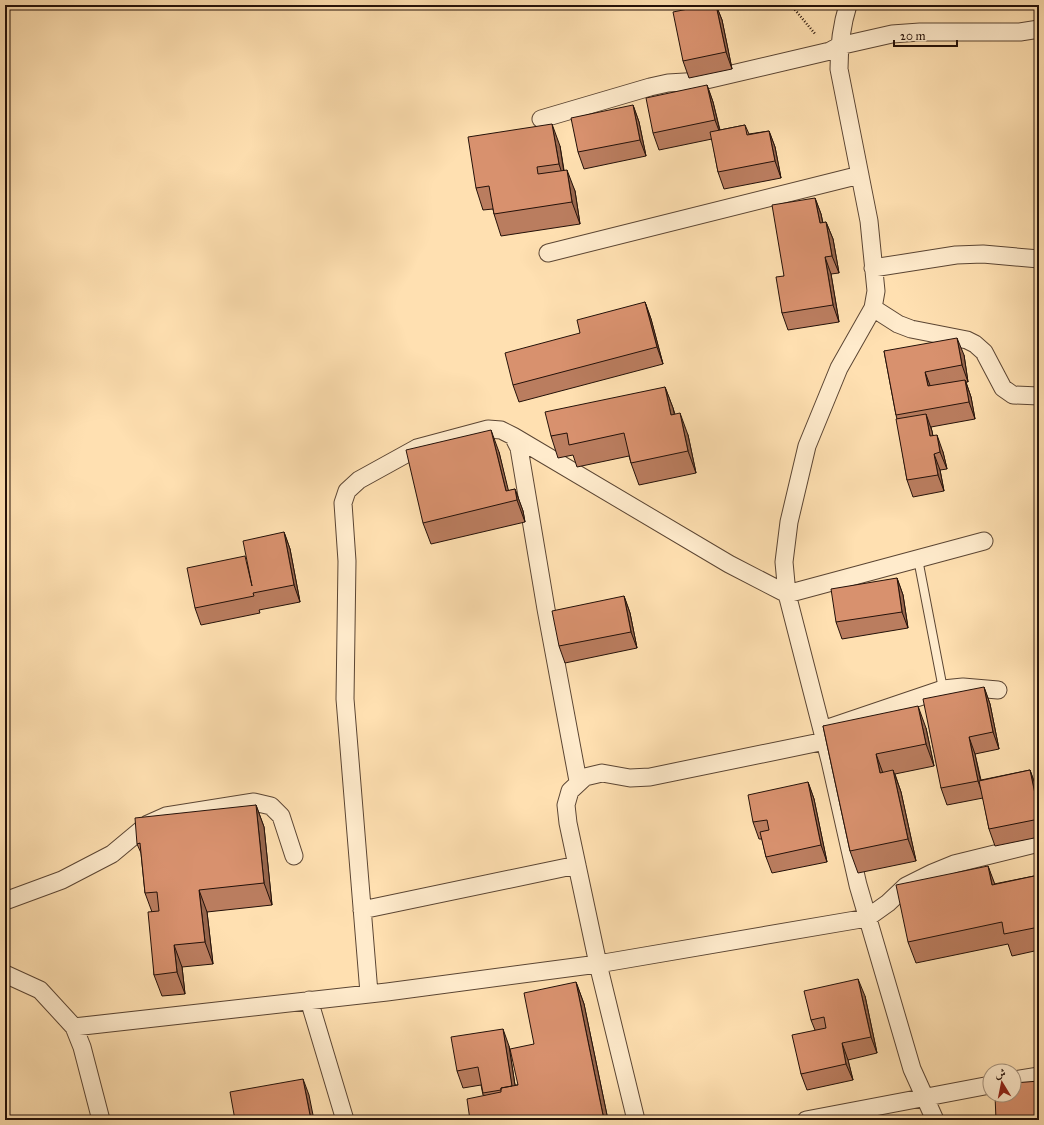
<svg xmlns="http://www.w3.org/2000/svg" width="1044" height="1125" font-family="'IM FELL Great Primer',Amiri,serif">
<rect width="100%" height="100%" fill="#ffe0b1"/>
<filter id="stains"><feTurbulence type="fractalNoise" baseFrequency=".005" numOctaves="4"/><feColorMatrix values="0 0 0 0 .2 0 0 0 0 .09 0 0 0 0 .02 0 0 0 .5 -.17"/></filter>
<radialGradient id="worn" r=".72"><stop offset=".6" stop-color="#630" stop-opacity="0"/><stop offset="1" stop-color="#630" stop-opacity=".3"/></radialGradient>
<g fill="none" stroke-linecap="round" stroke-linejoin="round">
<g stroke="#5b4533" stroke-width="10">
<path id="lane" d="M918 559 943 689"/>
</g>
<g stroke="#5b4533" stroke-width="19">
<path id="street" d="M848 5C841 27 839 46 839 69L869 221 876 291 873 308 839 368 807 446 789 522 784 562 787 594 830 761 858 885 912 1069 935 1120
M541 119 650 87 668 83 702 81 830 51 839 46 892 34 920 32H1020L1039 29
M548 253 860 175
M873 268 956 255 983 254 1039 259
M873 308 898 324 911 329 967 340 975 344 984 352 1003 388 1013 395 1039 396
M513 436 729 564 787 594 984 541
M828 728 943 689 963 687 998 690
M5 901 62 880 112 854 148 824 166 816 254 802 271 806 281 816 294 856
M362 910 577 865
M5 974 40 990 74 1027 82 1047 101 1120
M369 993 345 699 347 561 343 503 347 491 359 480 417 448 488 429 501 430 513 436 519 448 546 609 578 781
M309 1000 345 1120
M74 1027 387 992 598 964 867 918 888 903 906 886 932 873 954 864 1039 843
M1014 1080 1039 1076
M636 1120 598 964 568 823 566 805 570 791 585 777 602 773 630 778 650 777 825 741
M806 1120 990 1085"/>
</g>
<path stroke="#241109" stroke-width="2.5" stroke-dasharray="1 2" stroke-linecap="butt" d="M791 5 816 35"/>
<use href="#lane" stroke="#ffebcc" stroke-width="8"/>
<use href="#street" stroke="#ffebcc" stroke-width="17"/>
</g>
<path fill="#ba7d5f" stroke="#241109" d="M716 5 722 20 732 69 689 78 683 61Z
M707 85 713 102 720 130 745 125 749 134 769 131 775 147 781 178 724 189 718 172 712 139 659 150 653 133Z
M633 105 639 122 646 156 584 169 578 152Z
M560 146 564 170 575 191 580 224 501 236 494 214 493 209 483 210 476 188Z
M815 198 821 214 823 223 826 222 833 239 839 273 831 274 839 322 788 330 782 313 784 276Z
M645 302 651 319 663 364 519 402 513 385 580 333Z
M884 351 964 355 968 382H966L971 397 975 419 931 427 933 436 943 452 947 469 940 470 944 491 913 497 907 480 897 419 896 415Z
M665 387 673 408 675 414 688 435 696 473 639 485 631 463 629 456 577 467 573 455 558 458 551 436Z
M499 452 508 491 515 489 523 511 525 522 431 544 423 523Z
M284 532 290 549 300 602 259 610 260 613 201 625 195 608Z
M897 578 903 595 908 628 842 639 836 622Z
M624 596 630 613 637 648 565 663 559 646Z
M984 687 990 704 999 749 975 754 981 780 1030 770 1036 787 1039 800V837L995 846 989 829 983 798 947 805 941 788Z
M823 726 926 728 934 766 895 774 901 792 916 861 858 873 850 851Z
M808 782 814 799 827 862 772 873 766 857 762 839H759L753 822Z
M256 805 264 827 272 905 207 912 213 964 182 967 185 994 162 996 154 975 152 912 145 893 141 853 137 844Z
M988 866 994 884 1039 875V950L1012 956 1008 944 916 963 908 942Z
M576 982 584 1004 608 1120 483 1095 481 1085 463 1088 457 1071 509 1046 515 1085H518L534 1044Z
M865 996 877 1053 848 1060 853 1080 807 1090 801 1074 815 1030 811 1020Z"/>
<path fill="#97664d" stroke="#241109" d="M716 5 722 20 732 69 726 52Z
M707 85 713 102 721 136 715 120Z
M633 105 639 122 646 156 640 140Z
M552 124 560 146 566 186 559 164Z
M769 131 775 147 781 178 775 161Z
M567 170 575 191 580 224 572 202Z
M815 198 821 214 826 240 820 223Z
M826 222 833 239 839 273 832 256Z
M825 257 831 274 839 322 833 305Z
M645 302 651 319 663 364 657 347Z
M957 338 964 355 968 382 962 365Z
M925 372 931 388 928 386Z
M965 380 971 397 975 419 969 402Z
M665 387 673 408 679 437 671 415Z
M680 413 688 435 696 473 688 451Z
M926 414 932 431 936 453 930 436Z
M491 430 499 452 511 501 506 491Z
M937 435 943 452 947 469 940 452Z
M934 454 940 470 944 491 938 475Z
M515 489 523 511 525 522 517 500Z
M284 532 290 549 300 602 294 585Z
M897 578 903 595 908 628 902 612Z
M624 596 630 613 637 648 631 632Z
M984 687 990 704 999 749 993 732Z
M918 706 926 728 934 766 926 744Z
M969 737 975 754 984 798 978 781Z
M876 754 884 776 880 773Z
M893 770 901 792 916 861 908 839Z
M1030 770 1036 787 1039 800V813Z
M808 782 814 799 827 862 821 845Z
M256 805 264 827 272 905 264 883Z
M988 866 996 887 992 885Z
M199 890 207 912 213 964 205 942Z
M1036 908 1039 916V923Z
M174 945 182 967 185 994 177 972Z
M858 979 865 996 877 1053 871 1037Z
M576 982 584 1004 608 1120H604Z
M503 1029 509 1046 518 1105 512 1088Z
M842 1043 848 1060 853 1080 846 1064Z
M303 1079 309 1095 314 1120H311Z"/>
<path fill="#d8916e" stroke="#241109" d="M708 5H716L726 52 683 61 673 12Z
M707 85 715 120 653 133 646 98Z
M633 105 640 140 578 152 571 118Z
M552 124 559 164 537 167 538 174 567 170 572 202 494 214 489 186 476 188 468 137Z
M745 125 747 135 769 131 775 161 718 172 710 132Z
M815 198 820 223 826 222 832 256 825 257 833 305 782 313 776 277 784 276 772 205Z
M645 302 657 347 513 385 505 353 580 333 577 320Z
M957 338 962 365 925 372 928 386 965 380 969 402 896 415 884 351Z
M665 387 671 415 680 413 688 451 631 463 624 433 569 445 567 433 551 436 545 412Z
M926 414 930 436 937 435 940 452 934 454 938 475 907 480 896 419Z
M491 430 506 491 515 489 517 500 423 523 406 450Z
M284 532 294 585 253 593 254 596 195 608 187 568 245 556 252 586 243 541Z
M897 578 902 612 836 622 831 589Z
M624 596 631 632 559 646 552 611Z
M984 687 993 732 969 737 978 781 941 788 923 699Z
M918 706 926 744 876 754 880 773 893 770 908 839 850 851 823 726Z
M1039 751V771L1036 752Z
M1030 770 1039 813V819L989 829 979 781Z
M808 782 821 845 766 857 760 832 769 830 767 820 753 822 748 795Z
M256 805 264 883 199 890 205 942 174 945 177 972 154 975 148 912 159 911 157 892 145 893 140 843 137 844 135 818Z
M988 866 992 885 1039 875V907L1036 908 1039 923V927L1004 934 1002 922 908 942 896 885Z
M858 979 871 1037 842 1043 846 1064 801 1074 792 1035 826 1028 824 1017 811 1020 804 991Z
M576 982 604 1120H470L467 1099 501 1092V1088L518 1085 510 1049 534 1044 524 993Z
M503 1029 512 1086 501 1088V1090L483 1093 478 1067 457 1071 451 1037Z
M303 1079 311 1120H235L230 1092Z
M1039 1081V1120H996L995 1095H1014V1083Z"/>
<rect width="1044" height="1125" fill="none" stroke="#ffe0b1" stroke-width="20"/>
<rect x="6" y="6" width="1032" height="1113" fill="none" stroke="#241109" stroke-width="2"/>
<rect x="10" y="10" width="1024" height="1105" fill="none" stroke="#241109"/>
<g transform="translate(1002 1083) rotate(350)"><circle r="19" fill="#ffebcc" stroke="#a7947e"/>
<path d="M0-3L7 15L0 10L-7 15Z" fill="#8f2418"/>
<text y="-6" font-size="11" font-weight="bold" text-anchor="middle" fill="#241109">ش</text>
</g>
<path d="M894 40v6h63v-6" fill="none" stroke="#241109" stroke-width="2"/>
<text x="900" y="40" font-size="12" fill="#241109" stroke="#ffebcc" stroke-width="3" paint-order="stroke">20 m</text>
<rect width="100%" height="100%" filter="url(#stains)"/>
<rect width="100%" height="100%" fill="url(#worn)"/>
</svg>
